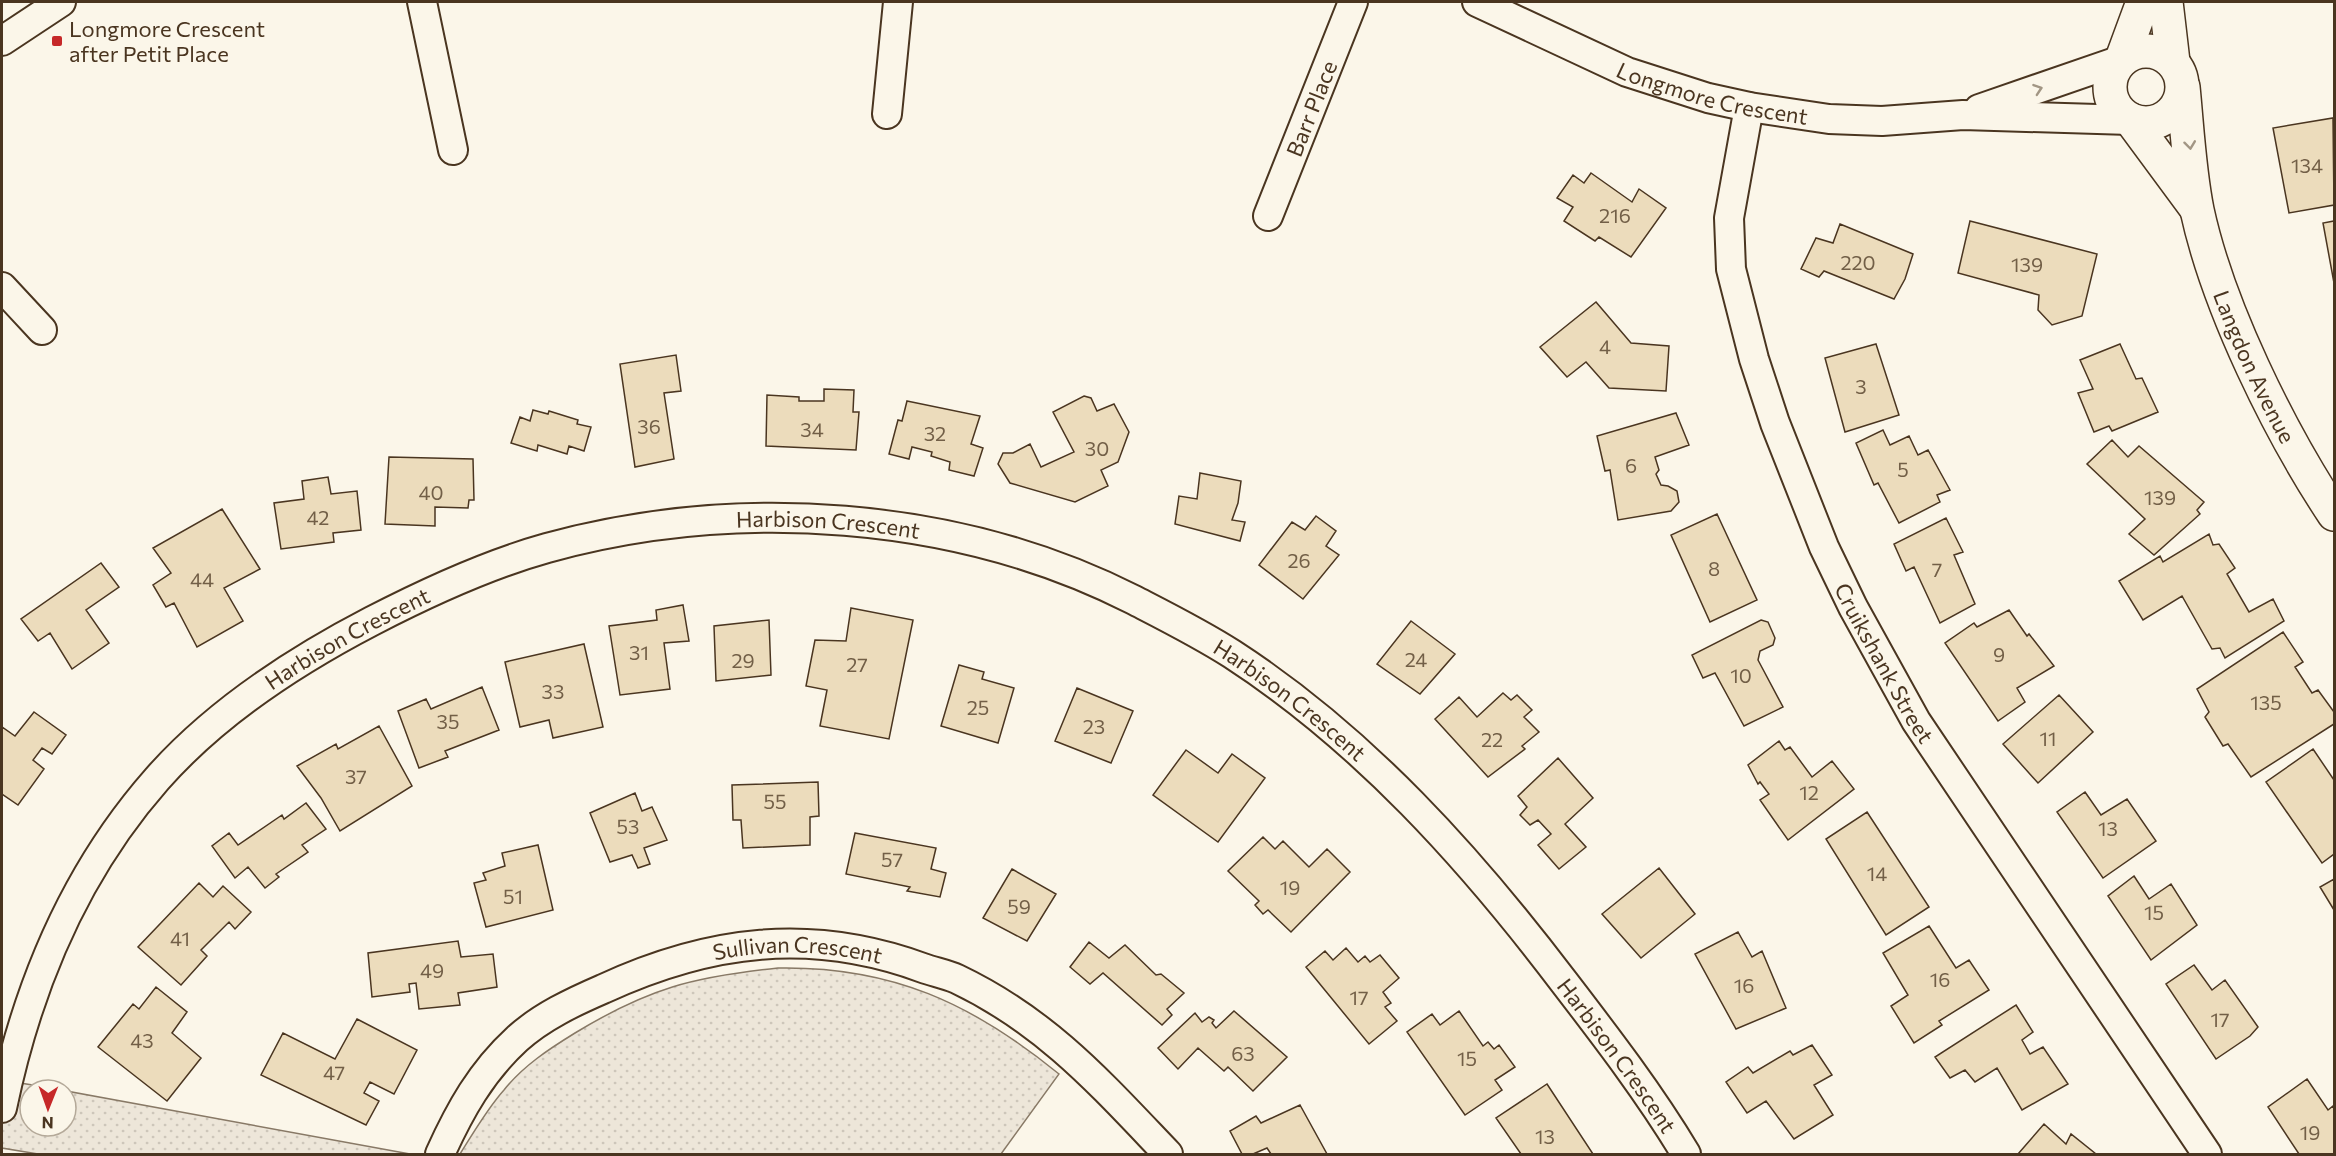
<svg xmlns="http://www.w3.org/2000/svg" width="2336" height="1156" font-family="Commissioner,sans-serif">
<defs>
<pattern id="park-dots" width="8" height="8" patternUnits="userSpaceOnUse" patternTransform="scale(1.5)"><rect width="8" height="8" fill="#ede6d9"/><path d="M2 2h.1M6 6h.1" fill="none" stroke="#cdc6ba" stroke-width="1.8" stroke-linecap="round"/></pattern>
</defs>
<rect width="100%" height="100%" fill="#fbf6e9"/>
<path fill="url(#park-dots)" stroke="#887966" stroke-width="1.5" d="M778 968C891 966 972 1003 1059 1074L1001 1154H460C474 1132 487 1109 504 1090 523 1066 549 1049 575 1033 649 988 693 977 778 968Z
M2 1080 63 1090H30V1126H66V1091L410 1154H38L2 1148Z"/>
<path fill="#ecdcbc" stroke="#4a3520" stroke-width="1.5" d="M2333 118 2334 205 2289 213 2273 128Z
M1591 173 1632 202 1639 189 1666 208 1631 257 1599 237 1595 241 1564 221 1573 207 1557 198 1573 175 1584 183Z
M1970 221 2097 254 2082 316 2052 325 2038 310 2039 295 1958 273Z
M2334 221V283L2323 223Z
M1840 224 1913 254 1905 279 1894 299 1824 271 1819 277 1801 269 1816 238 1833 243Z
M1596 302 1631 343 1669 346 1666 391 1609 388 1586 362 1567 377 1540 347Z
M1876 344 1899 415 1845 432 1825 358Z
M2120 344 2136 379 2142 378 2158 412 2112 431 2109 426 2094 432 2078 393 2093 389 2080 360Z
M676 355 681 391 664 393 674 459 635 467 620 364Z
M824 389 854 390 853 412H859L856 450 766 446 767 395 799 397V401H824Z
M1084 396 1091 398 1097 411 1114 404 1129 432 1118 462 1101 470 1108 486 1075 502 1010 483 998 464 1003 453H1013L1030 444 1041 467 1074 452 1053 412Z
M907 401 980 416 971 444 983 448 974 476 949 470 950 462 931 456 932 452 912 447 909 459 889 454 898 420 902 421Z
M533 410 548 414 549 411 578 420 577 424 591 427 584 451 569 446 567 454 538 445 537 451 511 443 520 417 530 421Z
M1676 413 1689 445 1655 457 1659 470 1656 474 1661 485 1668 486 1677 491 1679 502 1671 511 1618 520 1610 470 1605 471 1597 436Z
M1883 430 1890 445 1909 436 1918 455 1928 450 1950 490 1937 495 1940 502 1899 523 1878 483 1874 485 1856 443Z
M2112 440 2128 457 2139 446 2204 502 2197 510 2200 514 2154 555 2129 534 2145 519 2087 464Z
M389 457 473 459 474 500H469L468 508 435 507V526L385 524Z
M1200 473 1241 481 1238 503 1232 520 1245 522 1240 541 1175 524 1179 496 1197 499Z
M328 477 331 494 357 491 361 530 333 533 334 542 281 549 274 503 304 499 302 481Z
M222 509 260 569 224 588 243 621 197 647 174 603 166 607 153 585 171 573 153 548Z
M1717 514 1757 600 1710 622 1671 535Z
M1316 516 1336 531 1326 546 1339 555 1303 599 1259 565 1292 522 1305 530Z
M1946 518 1963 552 1954 555 1975 604 1940 623 1914 567 1906 571 1894 544Z
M2209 534 2213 545 2219 544 2235 568 2227 574 2249 612 2273 599 2284 621 2225 658 2220 648 2212 649 2182 596 2143 620 2119 581 2160 556 2163 562Z
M101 563 119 587 86 610 109 643 72 669 50 633 38 641 21 619Z
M683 605 689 641 664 643 670 689 620 695 609 626 657 620 656 610Z
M851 608 913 620 889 739 820 726 827 690 806 686 815 640 846 641Z
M2009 610 2027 636 2029 634 2054 666 2017 688 2025 702 1998 721 1945 643 1974 623 1977 627Z
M769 620 771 675 716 681 714 626Z
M1761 620 1768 622 1775 638 1773 645 1760 651 1758 660 1783 707 1744 726 1715 673 1703 678 1692 655Z
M1411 621 1455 654 1420 694 1377 664Z
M2283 632 2303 662 2295 667 2312 693 2318 690 2334 712V724L2251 777 2228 744 2223 746 2205 717 2209 712 2197 689Z
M584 644 603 727 553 738 549 720 520 727 505 662Z
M959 665 984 672 982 679 1014 688 998 743 941 726Z
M482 687 499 730 445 751 448 757 419 768 398 711 426 699 431 709Z
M1077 688 1133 711 1111 763 1055 741Z
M1503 693 1511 700 1517 695 1532 710 1524 717 1539 732 1522 746 1525 749 1488 777 1435 719 1459 697 1477 717Z
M2059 695 2093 732 2038 783 2003 744Z
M34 712 66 735 52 754 42 748 33 760 44 769 18 805 2 794V727L15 736Z
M379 726 412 786 340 831 321 798 297 766 336 744 338 749Z
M1779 741 1785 750 1790 747 1812 777 1832 761 1854 789 1788 840 1760 800 1769 794 1760 782 1758 784 1748 765Z
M2313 749 2334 780V854L2322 863 2266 782Z
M1186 750 1218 773 1232 754 1265 778 1218 842 1153 795Z
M1558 758 1593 798 1565 824 1586 847 1559 869 1538 845 1551 834 1538 820 1530 825 1520 815 1527 807 1518 796Z
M818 782 819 816 810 817V845L743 848 741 820H733L732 785Z
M2085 792 2101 815 2127 799 2156 841 2103 878 2057 812Z
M635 793 642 811 652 807 667 840 644 848 650 864 638 868 632 855 610 862 590 813Z
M306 803 326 829 302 845 308 852 276 874 279 877 265 888 248 867 235 878 212 846 229 833 238 845 282 815 284 819Z
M1867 812 1929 907 1886 935 1826 839Z
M855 833 936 848 931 869 946 873 940 897 907 891 910 887 846 874Z
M1263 837 1275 849 1283 841 1309 867 1327 849 1350 872 1291 932 1268 910 1263 914 1255 905 1259 901 1228 871Z
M538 845 553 910 486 927 474 883 486 880 483 873 505 866 502 853Z
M1659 868 1695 914 1641 958 1602 914Z
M1012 869 1056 894 1027 941 983 918Z
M2134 876 2149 899 2171 884 2197 925 2151 960 2108 896Z
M2334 879V910L2320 887Z
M199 883 213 897 223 886 251 912 235 929 229 922 201 950 207 956 181 985 138 947Z
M1929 926 1956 968 1969 960 1989 990 1939 1021 1942 1025 1914 1043 1891 1006 1908 995 1883 953Z
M1738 932 1752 957 1762 951 1786 1008 1736 1029 1695 954Z
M458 941 461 957 493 954 497 987 458 993 460 1005 419 1009 416 983 409 984 410 992 372 997 368 953Z
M1089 942 1109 958 1125 945 1156 975 1161 974 1184 993 1167 1009 1172 1015 1162 1025 1103 973 1090 984 1070 967Z
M1346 948 1358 962 1365 956 1370 962 1380 955 1399 978 1383 992 1391 1003 1385 1007 1397 1021 1369 1044 1306 967 1325 951 1333 960Z
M2194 965 2212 990 2225 980 2258 1027 2250 1036 2216 1059 2166 984Z
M156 987 187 1012 172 1033 201 1058 167 1101 98 1047 133 1004 139 1009Z
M2016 1005 2033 1032 2022 1040 2030 1054 2043 1047 2068 1084 2022 1110 1997 1068 1975 1082 1965 1070 1950 1078 1935 1057Z
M1234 1011 1287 1057 1253 1091 1228 1067 1224 1071 1198 1048 1178 1069 1158 1048 1195 1013 1202 1022 1209 1017 1214 1020 1212 1023 1216 1028Z
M1459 1011 1483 1046 1488 1042 1494 1049 1499 1045 1515 1067 1495 1080 1502 1090 1465 1115 1407 1032 1432 1014 1440 1025Z
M357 1019 417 1050 394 1094 370 1082 364 1093 379 1101 366 1125 261 1075 283 1033 335 1059Z
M1812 1045 1832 1075 1814 1085 1833 1115 1794 1139 1766 1101 1747 1113 1726 1082 1748 1067 1753 1073 1790 1051 1793 1055Z
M2307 1079 2328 1110 2333 1106 2334 1109V1154H2299L2268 1107Z
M1547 1084 1593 1154H1521L1496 1118Z
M1300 1105 1327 1154H1271L1267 1148 1253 1154H1242L1230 1131 1256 1116 1261 1123Z
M2044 1124 2066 1144 2071 1134 2096 1154H2018Z"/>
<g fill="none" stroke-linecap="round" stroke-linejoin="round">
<g stroke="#4a3520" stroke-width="32">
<g id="minor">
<path d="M422 2 453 150"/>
<path id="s1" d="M1477 2 1627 72 1708 98 1749 107 1829 119 1882 121 1963 115 2130 120"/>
<path d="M2 41 61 2"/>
<path id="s2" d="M1749 107 1729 218 1731 269 1754 359 1775 423 1824 547 1853 607 1916 721 2207 1154"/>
<path d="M1979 109 2121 60"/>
<path d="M887 114 898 2"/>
<path id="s3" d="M1268 216 1353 2"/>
<path d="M2 287 42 330"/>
<path id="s4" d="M2 1108C27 987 75 872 157 779 216 712 293 662 372 621 428 592 486 565 547 548 736 496 957 510 1134 600 1167 617 1201 634 1232 654 1363 739 1470 858 1564 982 1607 1038 1650 1094 1686 1154"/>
<path id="s5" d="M440 1154C460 1110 481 1072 517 1039 541 1017 573 1002 603 989 709 940 811 927 923 968 934 972 946 974 957 979 1047 1022 1101 1084 1168 1154"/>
</g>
</g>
<g stroke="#4a3520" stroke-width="36">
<g id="tertiary">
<path d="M2166 2 2173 62"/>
<circle cx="2146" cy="87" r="36"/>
<path d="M2122 59 2143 2"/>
<path id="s6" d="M2183 87C2187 127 2189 170 2197 210 2218 307 2279 431 2334 514"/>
<path d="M2131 120 2196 208"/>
</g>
</g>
<use href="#minor" stroke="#fbf6e9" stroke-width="28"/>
<use href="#tertiary" stroke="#fbf6e9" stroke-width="33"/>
</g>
<defs><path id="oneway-chevron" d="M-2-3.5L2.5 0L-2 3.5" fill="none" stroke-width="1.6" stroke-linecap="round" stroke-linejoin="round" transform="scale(1.5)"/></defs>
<g stroke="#a29684">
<use href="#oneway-chevron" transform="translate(2038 89) rotate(-19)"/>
<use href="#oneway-chevron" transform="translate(2190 145) rotate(83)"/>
</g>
<rect fill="#c62828" stroke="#fbf6e9" stroke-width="2" x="51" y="35" width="12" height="12" rx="3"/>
<g text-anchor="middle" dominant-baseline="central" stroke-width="4.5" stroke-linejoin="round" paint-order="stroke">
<g font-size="20" fill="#725f47">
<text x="2307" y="165">134</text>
<text x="1615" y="215">216</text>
<text x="1858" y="262">220</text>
<text x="2027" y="264">139</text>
<text x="1605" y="346">4</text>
<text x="1861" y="386">3</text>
<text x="649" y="426">36</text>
<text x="812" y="429">34</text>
<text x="935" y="433">32</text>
<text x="1097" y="448">30</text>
<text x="1631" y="465">6</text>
<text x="1903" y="469">5</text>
<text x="431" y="492">40</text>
<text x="2160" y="497">139</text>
<text x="318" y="517">42</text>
<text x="1299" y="560">26</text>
<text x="1714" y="568">8</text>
<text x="1937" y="569">7</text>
<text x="202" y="579">44</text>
<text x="639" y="652">31</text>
<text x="1999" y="654">9</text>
<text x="1416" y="659">24</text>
<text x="743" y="660">29</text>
<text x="857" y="664">27</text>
<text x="1741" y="675">10</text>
<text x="553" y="691">33</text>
<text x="2266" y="702">135</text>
<text x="978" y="707">25</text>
<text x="448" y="721">35</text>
<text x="1094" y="726">23</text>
<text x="2048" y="738">11</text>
<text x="1492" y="739">22</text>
<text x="356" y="776">37</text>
<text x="1809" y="792">12</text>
<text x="775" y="801">55</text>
<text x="628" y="826">53</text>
<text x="2108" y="828">13</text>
<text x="892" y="859">57</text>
<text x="1877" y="873">14</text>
<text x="1290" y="887">19</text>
<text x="513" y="896">51</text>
<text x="1019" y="906">59</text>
<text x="2154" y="912">15</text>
<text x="180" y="938">41</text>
<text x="432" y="970">49</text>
<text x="1940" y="979">16</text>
<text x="1744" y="985">16</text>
<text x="1359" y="997">17</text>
<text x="2220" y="1019">17</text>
<text x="142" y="1040">43</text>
<text x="1243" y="1053">63</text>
<text x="1467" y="1058">15</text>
<text x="334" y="1072">47</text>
<text x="2310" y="1132">19</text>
<text x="1545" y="1136">13</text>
</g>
<g font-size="22" fill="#4a3520" stroke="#fbf6e9" text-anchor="start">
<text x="69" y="28">Longmore Crescent<tspan x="69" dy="25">after Petit Place</tspan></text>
</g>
<g font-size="22" fill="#4a3520" stroke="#fbf6e9">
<text stroke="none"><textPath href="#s1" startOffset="254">Longmore Crescent</textPath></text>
<text stroke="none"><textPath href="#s3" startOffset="116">Barr Place</textPath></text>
<text stroke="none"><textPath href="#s6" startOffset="291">Langdon Avenue</textPath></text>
<text stroke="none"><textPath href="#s4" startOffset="1110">Harbison Crescent</textPath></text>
<text stroke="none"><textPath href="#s4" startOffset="606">Harbison Crescent</textPath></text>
<text stroke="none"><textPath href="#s2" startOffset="588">Cruikshank Street</textPath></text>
<text stroke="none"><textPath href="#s4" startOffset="1614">Harbison Crescent</textPath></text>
<text stroke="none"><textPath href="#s5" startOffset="441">Sullivan Crescent</textPath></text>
<text stroke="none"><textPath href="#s4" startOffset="2100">Harbison Crescent</textPath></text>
</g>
</g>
<rect width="2336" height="1156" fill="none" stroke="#4a3520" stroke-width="6"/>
<g transform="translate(48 1108) rotate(181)"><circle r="28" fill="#fbf6e9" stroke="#b4a999" stroke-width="1.5"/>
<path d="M0-4.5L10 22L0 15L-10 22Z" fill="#c62828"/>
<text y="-9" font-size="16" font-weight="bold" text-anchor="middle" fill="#4a3520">N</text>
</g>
</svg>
